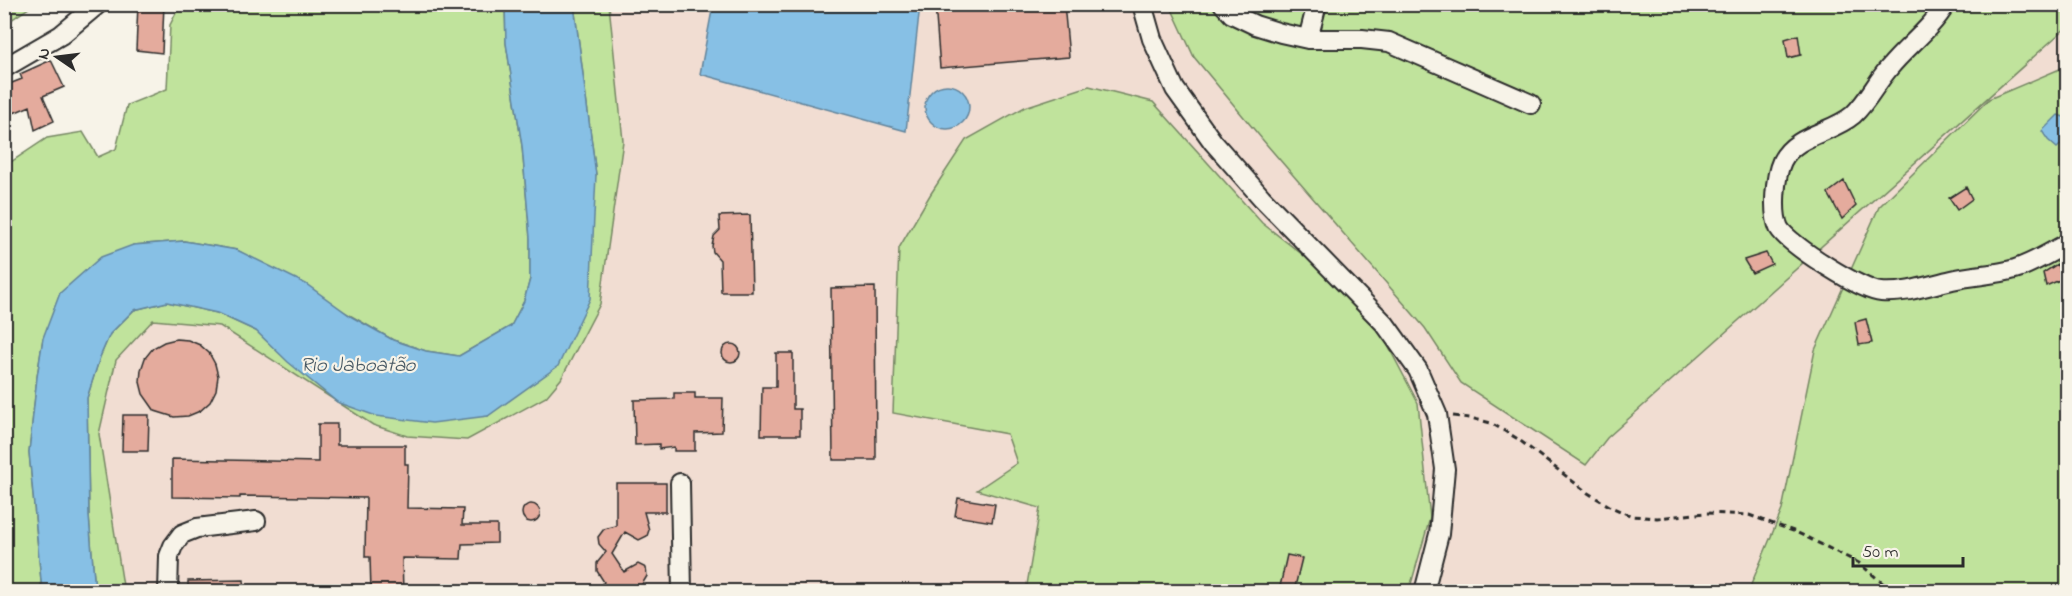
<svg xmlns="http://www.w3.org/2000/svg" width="2072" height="596" font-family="'Indie Flower',sans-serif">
<rect width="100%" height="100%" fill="#f7f3e8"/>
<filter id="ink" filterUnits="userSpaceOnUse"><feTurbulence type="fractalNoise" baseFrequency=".0167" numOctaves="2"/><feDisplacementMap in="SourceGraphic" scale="12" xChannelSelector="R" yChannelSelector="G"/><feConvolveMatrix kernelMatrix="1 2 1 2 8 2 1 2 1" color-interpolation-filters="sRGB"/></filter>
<g filter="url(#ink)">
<path fill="#f1ddd2" d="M609 5H2067V591H124L99 434 116 360 153 320 220 326 373 425 546 397 561 379 600 304 623 141Z"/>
<path fill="#c0e39c" stroke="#768764" stroke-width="1.5" d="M5 4H33V5L5 24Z
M226 4 231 7 232 4 505 5 506 43 522 146 530 238V279L524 301 511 326 459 356 426 351 393 340 237 250 184 241 133 245 43 338 37 377 29 452 42 591 5 592V166L47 138 83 132 98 157 116 149 127 105 167 89 170 25 180 5Z
M2067 4 2068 26 1607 438 1586 465 1461 383 1425 328 1267 145 1194 57 1170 5Z
M574 5H609L623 141 600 304 561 379 546 397 467 440 407 436 373 425 220 326 153 320 116 360 99 434 124 592 95 591 89 516 87 398 100 357 110 334 134 310 167 302 217 313 256 331 488 416 596 175Z
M2067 66V591L1748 592 1782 510 1815 350 1879 207 1989 99Z
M1089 86 1153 102 1262 223 1366 304 1418 403 1430 518 1409 591H1026L1040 508 977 490 1017 463 1007 434 893 413 899 248 930 195 966 140 1025 107Z"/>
<path fill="#87c0e5" stroke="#62849b" stroke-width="1.5" d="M505 5H574L596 175 590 299 558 366 488 416 432 423 376 416 337 402 288 362 256 331 217 313 167 302 134 310 110 334 100 357 87 398 89 516 95 591H42L29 452 37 377 43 338 60 293 101 257 133 245 184 241 237 250 306 284 352 317 393 340 426 351 459 356 511 326 524 301 530 279V238L522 146 506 43Z
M713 5H920L906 131 700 74Z
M925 107a22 22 0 1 1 44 0a22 22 0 1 1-44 0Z
M2058 115 2067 118 2068 138 2057 148 2048 140 2042 131Z"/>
<path fill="#e4ab9d" stroke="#2b2b2b" stroke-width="1.5" d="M138 4H164L162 53 136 50Z
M935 4H1064L1069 57 940 68Z
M1798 35 1801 55 1788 58 1785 39Z
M51 60 64 87 43 96 54 121 35 130 30 106 4 117V86L22 79 20 74Z
M1844 181 1856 206 1842 219 1828 193Z
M1966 187 1972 199 1957 210 1949 198Z
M750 215 752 292H721L720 260 713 252 712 246 714 236 720 230 719 216Z
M1766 253 1772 264 1752 273 1744 260Z
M2057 264 2062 279 2046 286 2043 273Z
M875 287 876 460H833L831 288Z
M1866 319 1872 343 1859 345 1855 322Z
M176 339 188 340 200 345 209 353 215 364 218 376 216 390 210 402 200 411 188 416 174 417 155 411 143 394 140 382 141 370 145 358 153 348 164 342Z
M722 353a9 9 0 1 1 18 0a9 9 0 1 1-18 0Z
M776 353H793V409H800V435H761L762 387H776Z
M674 393H695V398H723L722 432 695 433V451H674V447L659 449V444L635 445 634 400 674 399Z
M123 415H149L148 451H122Z
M318 424H337V445H405V464H408L407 508 463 509 462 525H497V543L462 544 461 559 402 558 403 591H371L370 557H365L366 498 240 496V498L172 497V459L318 462Z
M616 483H666V512H644L649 530 647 536 639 540 625 532 612 554 624 572 638 564 646 568 647 576 638 591H597L604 582 597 571V563L606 552 599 544 598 537 604 529 616 526Z
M958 498 995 504 992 522 955 516Z
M522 513a9 9 0 1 1 18 0a9 9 0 1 1-18 0Z
M1287 555 1302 558 1294 591H1279Z
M244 580 245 591H188V581Z"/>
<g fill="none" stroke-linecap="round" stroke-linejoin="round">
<g stroke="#2b2b2b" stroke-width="22">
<path id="minor" d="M1142 4 1152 39 1175 89 1213 142 1262 198 1385 324 1418 370 1437 414 1445 469 1439 534 1424 592
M1223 4 1232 14 1255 25 1281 33 1308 39H1362L1389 42 1531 104
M1946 4C1931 29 1907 46 1889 68 1876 83 1868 101 1853 115 1832 133 1795 135 1782 161 1775 176 1772 213 1779 228 1789 245 1862 291 1881 292 1905 294 1930 285 1952 280 1973 275 1995 275 2015 269 2034 263 2051 252 2068 243
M1308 39 1317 4
M4 68 61 35 98 4
M680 483 682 592
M168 592 169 556 173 546 182 534 197 528 256 521"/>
</g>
<path stroke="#2b2b2b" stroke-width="3" stroke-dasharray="6 4.5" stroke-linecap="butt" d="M1453 416 1470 418 1491 423 1518 439 1588 493 1611 507 1632 516 1657 518 1705 513 1749 515 1796 532 1859 563 1893 592"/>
<use href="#minor" stroke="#f7f3e8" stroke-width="18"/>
</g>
</g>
<g text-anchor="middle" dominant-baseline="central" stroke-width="4.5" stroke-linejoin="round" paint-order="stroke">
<g font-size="21" font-style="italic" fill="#475863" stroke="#f7f3e8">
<text x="358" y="366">Rio Jaboatão</text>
</g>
</g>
<rect width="2072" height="596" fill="none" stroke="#f7f3e8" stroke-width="24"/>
<rect x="12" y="12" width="2048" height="572" fill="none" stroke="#2b2b2b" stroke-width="2" filter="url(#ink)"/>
<g transform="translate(57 57) rotate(284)" stroke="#f7f3e8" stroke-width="4.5" paint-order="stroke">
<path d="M0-4.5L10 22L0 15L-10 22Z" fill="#2b2b2b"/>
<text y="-9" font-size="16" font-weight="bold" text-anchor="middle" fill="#2b2b2b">N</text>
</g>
<path d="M1853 557v9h110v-9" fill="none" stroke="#2b2b2b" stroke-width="3"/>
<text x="1862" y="557" font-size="18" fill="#2b2b2b" stroke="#f7f3e8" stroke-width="4.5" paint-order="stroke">50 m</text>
</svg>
